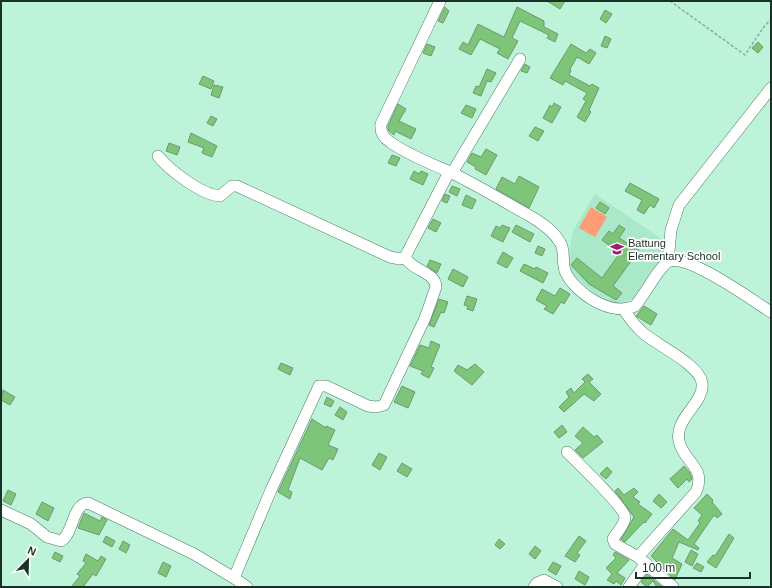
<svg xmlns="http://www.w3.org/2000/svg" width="772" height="588" font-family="Arial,sans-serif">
<rect width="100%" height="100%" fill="#bdf3d8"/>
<path fill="#aae8ca" d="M595 194 666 242 662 257 633 299 619 304 611 303 596 295 580 281 570 269 568 259 573 231Z"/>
<path fill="#fe9d75" d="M591 207 607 217 595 237 579 228Z"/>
<path fill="#7cc579" stroke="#749671" d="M547 1H565L560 9Z
M445 7 449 11 443 23 438 21Z
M517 7 544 21V27L558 34 555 42 547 38 549 35 520 21 512 38 518 41 508 59 497 53 500 49 480 39 471 55 459 49 463 42 468 45 478 24 504 37Z
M605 10 612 14 606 23 600 19Z
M605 36 611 39 607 48 601 46Z
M758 42 763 47 758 53 752 48Z
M427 44 435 47 431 56 423 53Z
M571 44 586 53 590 49 596 53 589 64 577 57 570 69 571 70 569 75 590 86 592 84 599 88 589 110 591 112 585 122 577 117 586 101 583 99 587 93 565 81 563 85 550 78Z
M525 64 530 67 527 73 521 71Z
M487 69 496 73 491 82 487 81 481 96 473 93 476 86 479 87Z
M203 76 214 81 211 89 199 84Z
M214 85 223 87 219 98 211 95Z
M554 103 561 107 552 123 543 118 550 105 552 107Z
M398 104 406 109 399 121 416 129 411 139 395 131 394 135 388 130V126Z
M466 105 476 109 472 118 461 113Z
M211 116 217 119 213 126 207 123Z
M535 127 544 131 538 141 529 136Z
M191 133 217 146 212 157 202 153 204 148 188 142Z
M169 143 180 147 177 155 166 151Z
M486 149 497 155 486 175 475 169 476 167 467 162 472 153 481 157Z
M392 155 400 158 396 166 388 163Z
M414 171 419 174 421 171 428 174 423 185 410 179Z
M519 176 539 187 529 208 496 189 502 177 515 184Z
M630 183 659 199 654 208 650 205 644 214 637 210 642 200 625 191Z
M452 186 460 189 457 196 449 192Z
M445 194 450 196 447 203 442 201Z
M466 195 476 200 472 209 462 205Z
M600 202 609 208 605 214 596 208Z
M433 219 441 223 436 232 428 228Z
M502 225 510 228 503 242 491 236 496 226 500 228Z
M516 225 534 234 530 242 512 232Z
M619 225 625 229 619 238 639 250 613 286 622 293 616 300 589 284 571 265 577 258 602 278 620 253 602 240 609 231 613 234Z
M538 246 545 249 542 256 535 253Z
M503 252 513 258 507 268 497 263Z
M430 260 441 264 437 273 427 266Z
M524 264 535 269 536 267 548 273 543 283 520 271Z
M453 269 468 277 463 287 448 279Z
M560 288 570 294 564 304 561 302 553 314 544 309 547 306 536 300 542 289 555 296Z
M467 296 477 299 473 311 467 309 468 306 464 305Z
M439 299 448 302 444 313 441 312 434 327 429 325Z
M644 306 657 314 651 325 636 316Z
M431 341 440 345 431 367 434 368 429 378 421 374 423 371 410 366 420 345 429 348Z
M281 363 293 368 290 375 278 369Z
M475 364 484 372 472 385 454 371 458 365 467 370Z
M588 374 593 379 589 382 601 394 594 401 584 394 564 412 559 407 569 397 566 392 571 388 574 393 585 382 582 379Z
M402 386 415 392 408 408 394 402Z
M3 390 15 397 10 405 1 400Z
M327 397 334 401 331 407 324 404Z
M340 407 347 412 343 420 335 415Z
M312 419 326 428V426L335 430 328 445 338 449 333 460 329 458 322 470 300 458 288 490 292 492 290 499 278 492Z
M562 425 567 432 559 438 554 432Z
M583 427 594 437 597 435 603 442 583 458 575 450 583 443 575 436Z
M379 453 387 457 380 470 372 465Z
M402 463 412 469 407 477 397 471Z
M684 466 690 473 692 479 689 482 687 479 678 488 670 479Z
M607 467 612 472 606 479 600 474Z
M618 488 624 495 634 488 638 492 633 497 640 502 638 504 652 514 645 523 644 522 638 528 625 542 621 539 634 517 615 491Z
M8 490 16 494 11 505 3 501Z
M659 494 667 502 661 508 653 501Z
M707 494 713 500 712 502 722 514 717 518 714 515 694 544 699 548 698 550 679 542 672 558 682 564 675 580 651 556 673 529 688 540 700 523 698 521 702 515 694 508Z
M42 502 54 508 48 521 36 514Z
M84 513 100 521 102 517 107 520 99 535 78 528Z
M729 534 734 538 716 568 707 562 713 555 715 556Z
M106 536 115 541 112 547 103 542Z
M579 536 586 541 577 553 580 555 575 562 565 556Z
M499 539 505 544 500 549 495 545Z
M123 541 130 545 126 553 119 549Z
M535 546 541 551 535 559 529 554Z
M691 550 698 554 692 566 685 562Z
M55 552 63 556 60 562 52 558Z
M615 552 629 560 617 573 625 578 621 585 616 581 614 584 607 580 612 574 606 568 616 558 613 555Z
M86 554 98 561 101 556 106 559 96 576 93 574 83 587H71L80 576 77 574 86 563 83 561Z
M163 562 171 566 166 577 158 573Z
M553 562 561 566 556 575 548 570Z
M697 563 704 567 701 572 693 568Z
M579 571 589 577 585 585 575 579Z
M647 574 662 587H657L653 581 647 587 641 582Z"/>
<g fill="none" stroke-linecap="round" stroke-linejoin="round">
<g stroke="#4a7c65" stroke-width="12">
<path id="minor" d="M440 1 381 124C380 132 384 138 390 142 408 155 432 164 452 173 479 186 504 202 530 216 542 223 554 231 561 244 565 252 562 263 565 271 575 294 612 317 635 306 644 296 659 267 668 262 687 252 753 301 771 312
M158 156C169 170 202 195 220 196L232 186H237L390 257 400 259 405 257
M452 173 520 59
M668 262 671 230 679 205 771 88
M624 310C630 319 635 326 643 333 657 345 700 365 702 383 705 403 674 418 679 441 683 462 707 467 696 492L638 557
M567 452C576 461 624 507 625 517 625 525 616 533 613 539L615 544 638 557 673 587
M1 510 31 524 47 537 61 541C74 533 72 504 88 503L194 554 234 578
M247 587 234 578 271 490 319 386H326L368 406 376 407 384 405 425 318 436 287C436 272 412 271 405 257L449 172
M534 587 537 583 544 580 557 587
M629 587 646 563"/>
</g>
<path stroke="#84ae99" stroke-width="1.5" stroke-dasharray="3 2" stroke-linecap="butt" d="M670 1 745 55 763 28 771 19"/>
<use href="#minor" stroke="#fff" stroke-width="11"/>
</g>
<defs>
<g id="school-bare" transform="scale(1.08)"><path d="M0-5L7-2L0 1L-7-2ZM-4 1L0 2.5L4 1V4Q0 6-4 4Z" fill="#9c2076" stroke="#fff" stroke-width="2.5" paint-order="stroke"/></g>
</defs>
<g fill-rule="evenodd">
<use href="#school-bare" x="617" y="249"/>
</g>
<g text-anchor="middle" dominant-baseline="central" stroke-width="3.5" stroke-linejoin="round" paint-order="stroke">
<g font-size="11" fill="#1b3026" stroke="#fff" text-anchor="start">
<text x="628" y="243">Battung<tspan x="628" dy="13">Elementary School</tspan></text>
</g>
</g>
<rect width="772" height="588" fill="none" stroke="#1b3026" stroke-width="4"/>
<g transform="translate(28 560) rotate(23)" stroke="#ffffff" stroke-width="3" paint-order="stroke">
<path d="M0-3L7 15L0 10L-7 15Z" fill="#1b3026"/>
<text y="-6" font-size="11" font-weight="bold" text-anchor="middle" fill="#1b3026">N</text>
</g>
<path d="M636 572v6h114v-6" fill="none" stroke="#1b3026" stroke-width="2"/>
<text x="642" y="572" font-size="12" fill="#1b3026" stroke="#ffffff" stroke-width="3" paint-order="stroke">100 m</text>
</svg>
